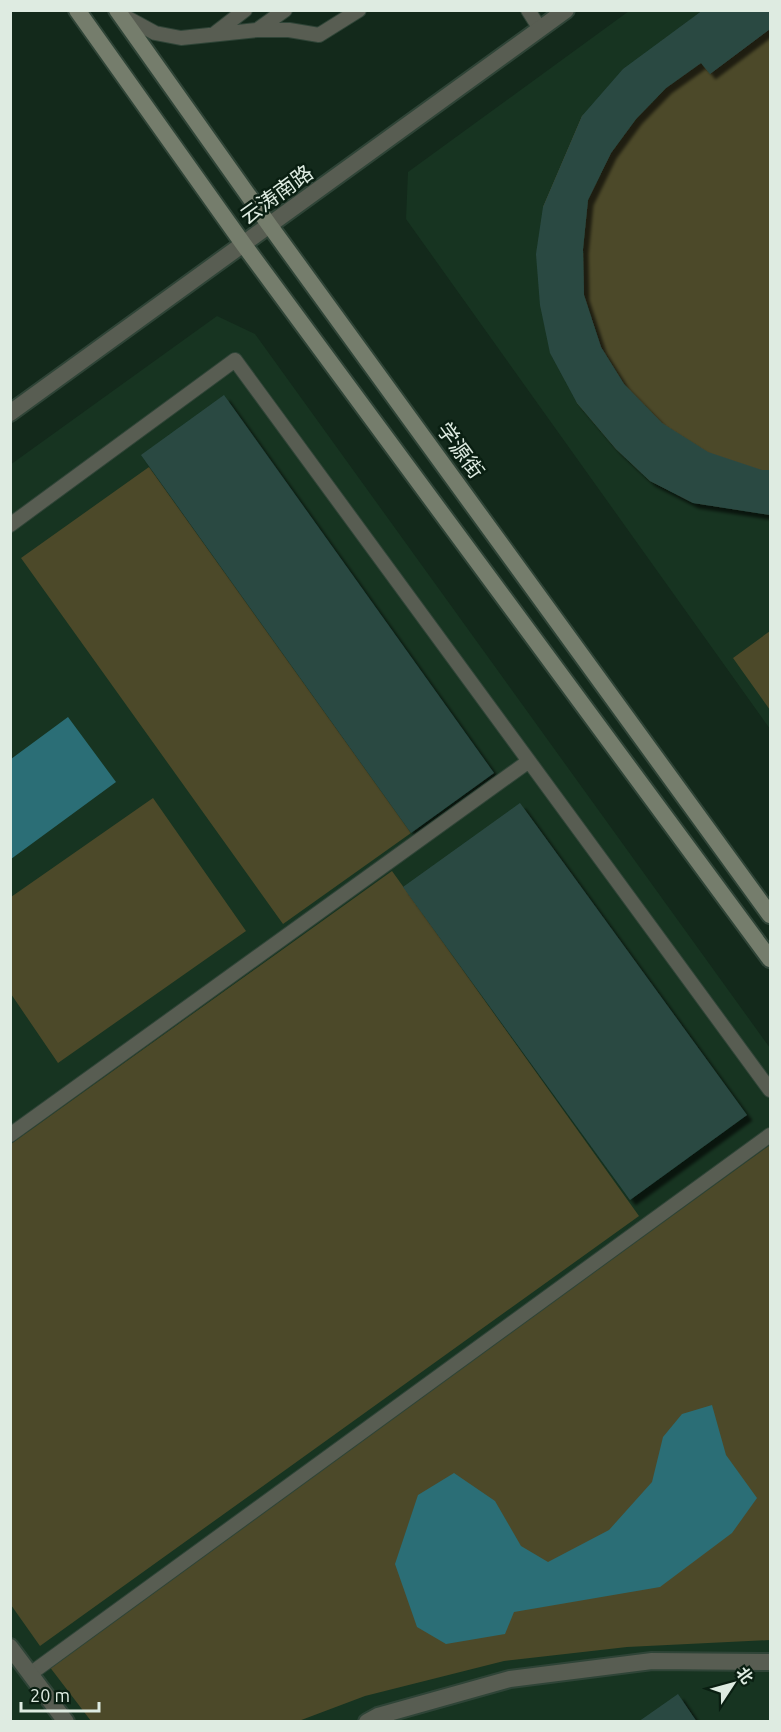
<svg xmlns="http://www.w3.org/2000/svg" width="781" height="1732" font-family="Ubuntu,'Noto Sans SC',sans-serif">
<defs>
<filter id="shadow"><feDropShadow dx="5.5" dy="5.5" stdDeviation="1.5" flood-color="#0009"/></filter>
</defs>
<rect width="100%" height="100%" fill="#13291b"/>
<path fill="#173421" d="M629 11H770V729L406 219 408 172Z
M217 316 255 334 770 1048V1721H11L10 465Z"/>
<path fill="#4c4929" d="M703 11H770V515L693 503 650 481 616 449 577 403 543 207 582 116Z
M149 467 411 833 283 924 21 558Z
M770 631V710L733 658Z
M153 798 246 931 58 1063 11 994V897Z
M392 871 639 1216 40 1646 11 1605V1144Z
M770 1145V1640L627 1647 504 1661 365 1696 296 1722 91 1721 49 1666Z"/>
<path fill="#2b6e76" d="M68 717 116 782 11 859V759Z
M712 1405 726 1455 757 1498 732 1533 660 1587 514 1612 505 1634 446 1644 417 1627 395 1564 418 1495 454 1473 495 1501 521 1546 548 1562 609 1530 652 1482 663 1437 682 1414Z"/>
<path fill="#2a4943" filter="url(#shadow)" d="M703 10H770V29L710 74 701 63 666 88 636 119 611 153 588 200 583 249 584 295 601 347 624 384 662 423 708 452 762 470H770V515L693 503 650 481 616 449 577 403 550 353 540 305 536 254 543 207 582 116 623 69Z
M224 395 494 773 411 833 141 455Z
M520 803 747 1115 630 1200 403 887Z
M678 1694 697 1722H638Z"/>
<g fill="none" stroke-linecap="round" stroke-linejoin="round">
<g stroke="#2f4437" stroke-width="16">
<path id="service" d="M528 10 540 29
M122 15 155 33 181 38 257 30 285 10
M257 30H289L319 35 359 10
M214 34 245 10
M10 525 235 360 770 1090
M10 1135 529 761
M30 1674 770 1135"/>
</g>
<g stroke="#2f4437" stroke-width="20">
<path id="minor" d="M10 413 566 10
M10 1647 66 1722
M367 1722 378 1716 510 1679 652 1661 770 1662"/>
</g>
<g stroke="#2f4437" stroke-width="20">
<path id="secondary" d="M77 10 244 245 770 959
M117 10 270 226 770 915"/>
</g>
<use href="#service" stroke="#585d52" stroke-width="14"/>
<use href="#minor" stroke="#585d52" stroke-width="16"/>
<use href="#secondary" stroke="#757d6c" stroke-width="16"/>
</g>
<g text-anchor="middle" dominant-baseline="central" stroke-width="5" stroke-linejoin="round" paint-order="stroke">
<g font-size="21" fill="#deebe1" stroke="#0a1f12">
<text transform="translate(276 194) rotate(-36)">云涛南路</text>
<text transform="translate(461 450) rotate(54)">学源街</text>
</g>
</g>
<rect width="781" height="1732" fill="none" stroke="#deebe1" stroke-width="24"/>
<g transform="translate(733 1684) rotate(54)" stroke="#0a1f12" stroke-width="4.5" paint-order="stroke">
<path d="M0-4.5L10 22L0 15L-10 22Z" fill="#deebe1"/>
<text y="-9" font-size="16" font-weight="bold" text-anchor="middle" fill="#deebe1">北</text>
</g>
<path d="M21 1702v9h78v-9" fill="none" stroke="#deebe1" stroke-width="3"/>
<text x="30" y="1702" font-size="18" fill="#deebe1" stroke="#0a1f12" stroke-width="4.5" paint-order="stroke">20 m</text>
</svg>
